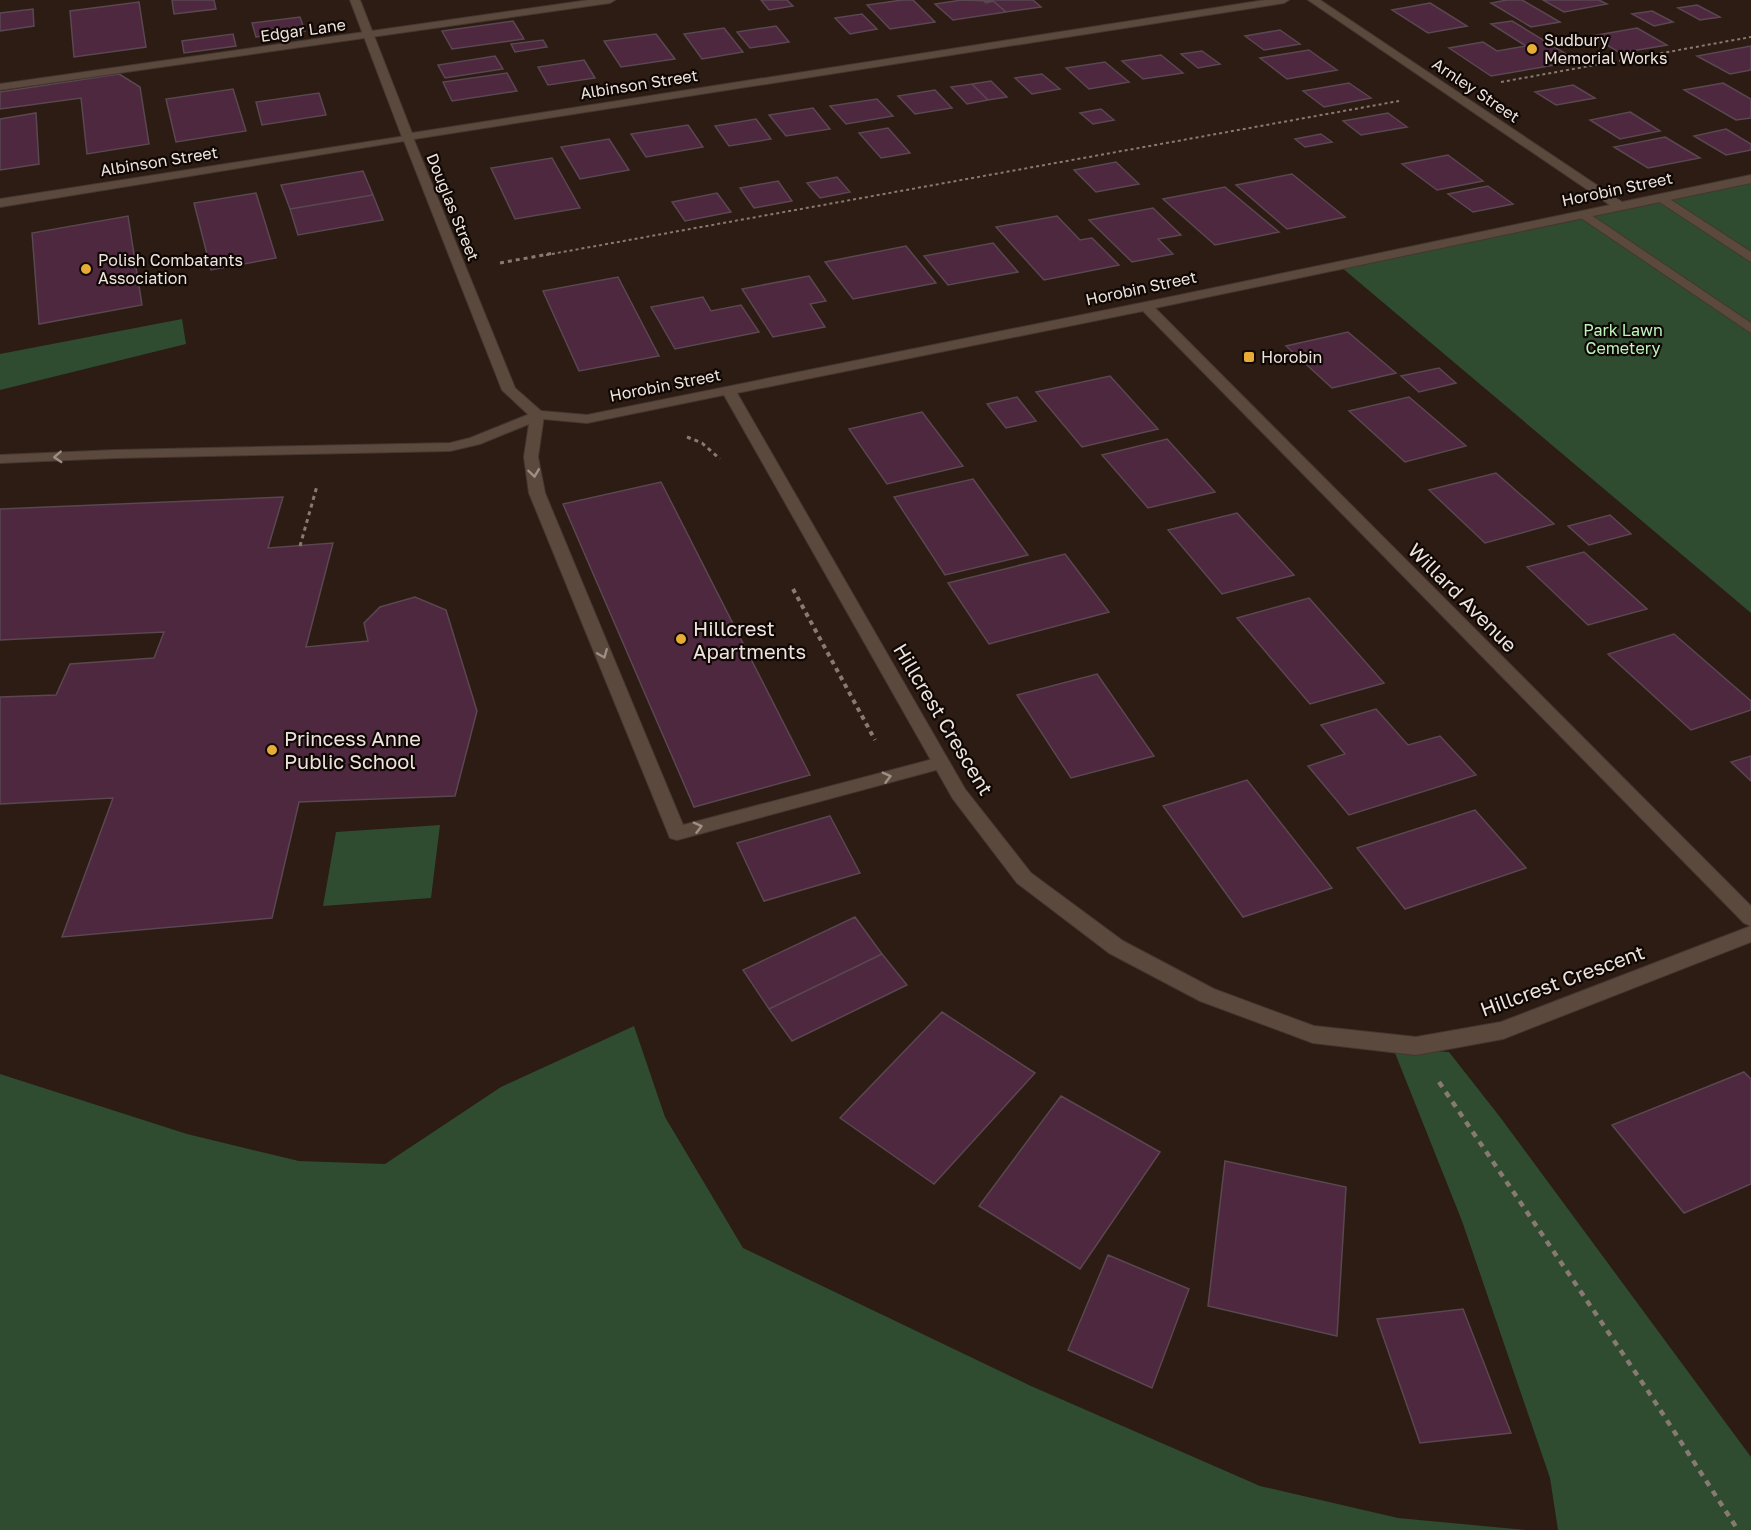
<svg xmlns="http://www.w3.org/2000/svg" width="1751" height="1530" font-family="'Golos Text',sans-serif">
<rect width="100%" height="100%" fill="#2c1c13"/>
<path fill="#2f4b30" d="M1751 180V613L1341 267Z
M182 319 186 344 0 390V354Z
M440 825 431 898 323 906 336 832Z
M634 1026 665 1117 743 1248 1031 1386 1260 1486 1398 1518 1526 1530H0V1074L187 1134 299 1161 385 1164 501 1087Z
M1393 1048 1449 1052 1500 1117 1751 1457V1530H1558L1550 1478 1462 1221Z"/>
<path fill="#4e283e" stroke="#5a4751" stroke-width="1.5" d="M172 0H214L216 9 174 14Z
M761 0H787L793 6 769 10Z
M902 0H913L935 22 890 29 867 5Z
M962 0 993 1 1006 12 953 20 935 4Z
M983 0H1033L1041 7 1006 12 993 1 986 3Z
M1507 0H1522L1560 22 1531 27 1491 3Z
M1543 0H1599L1607 4 1564 12Z
M139 2 146 47 74 57 70 11Z
M1430 3 1467 26 1428 33 1392 10Z
M1697 5 1720 17 1700 20 1678 8Z
M33 9 34 26 0 31V13Z
M1652 11 1673 22 1654 26 1632 14Z
M862 14 877 29 850 34 835 18Z
M300 17 305 31 256 37 252 23Z
M513 21 524 39 452 49 442 31Z
M1512 21 1578 61 1491 76 1449 48 1483 42 1497 51 1526 46 1491 24Z
M776 26 789 42 750 48 737 32Z
M724 28 743 52 702 59 684 34Z
M1637 28 1667 45 1620 53 1592 36Z
M1280 30 1300 44 1264 50 1245 36Z
M233 34 236 46 184 53 182 41Z
M656 34 675 59 621 67 604 41Z
M543 40 547 47 515 52 511 44Z
M1751 46V70L1730 74 1697 56Z
M1309 50 1337 70 1287 79 1260 58Z
M1202 51 1220 64 1198 68 1181 54Z
M1161 55 1183 73 1143 79 1122 61Z
M495 56 503 69 445 78 438 65Z
M584 60 595 78 548 85 538 67Z
M1105 62 1129 82 1089 89 1066 68Z
M507 73 517 91 452 101 443 82Z
M119 74 140 87 149 144 87 154 81 98 0 109V92Z
M1042 74 1060 89 1032 94 1015 78Z
M991 81 1007 97 988 100 972 84Z
M1349 83 1371 98 1324 107 1303 91Z
M1723 83 1751 99V118L1736 120 1684 90Z
M972 84 988 100 967 104 951 87Z
M1573 85 1595 98 1556 105 1535 92Z
M233 89 246 131 176 142 166 99Z
M935 90 952 108 915 114 898 96Z
M319 93 326 115 262 125 256 102Z
M877 99 893 116 846 124 830 106Z
M813 108 830 129 786 136 769 115Z
M1101 109 1114 120 1093 124 1080 113Z
M1630 112 1660 131 1620 139 1590 120Z
M36 113 39 164 0 170V119Z
M1388 113 1407 127 1361 135 1343 121Z
M756 119 771 139 729 146 715 126Z
M688 125 703 147 646 157 631 134Z
M888 128 910 153 881 158 859 133Z
M1726 129 1751 144V150L1726 155 1694 136Z
M1321 134 1332 142 1305 147 1295 139Z
M1665 137 1700 158 1648 168 1614 147Z
M609 139 629 170 580 179 561 147Z
M1448 155 1483 181 1437 190 1402 164Z
M552 158 580 208 515 219 491 168Z
M1116 162 1139 184 1096 192 1074 170Z
M363 171 373 195 290 209 281 185Z
M1292 174 1345 217 1287 229 1236 185Z
M837 177 850 192 820 198 807 183Z
M778 181 792 201 754 208 740 188Z
M1488 186 1513 204 1473 212 1448 194Z
M1225 187 1279 232 1215 245 1163 199Z
M256 193 276 258 211 270 194 203Z
M717 193 731 212 685 221 672 202Z
M373 195 383 220 298 235 290 209Z
M1153 208 1181 235 1158 239 1173 254 1132 262 1089 220Z
M128 216 142 305 39 324 32 233Z
M1057 216 1080 240 1092 238 1119 265 1044 280 996 227Z
M993 243 1018 272 948 285 924 256Z
M906 246 936 283 853 299 825 262Z
M809 276 826 301 810 304 825 327 773 337 742 289Z
M618 277 659 356 579 371 543 291Z
M703 297 711 311 741 305 759 332 675 349 651 307Z
M1348 332 1396 373 1332 388 1286 346Z
M1439 368 1456 383 1419 392 1401 376Z
M1110 376 1158 429 1082 447 1036 392Z
M1017 397 1036 421 1006 428 987 404Z
M1409 397 1466 446 1405 462 1349 411Z
M922 412 963 466 887 484 849 429Z
M1167 439 1215 492 1148 508 1102 455Z
M1496 473 1554 524 1485 543 1429 490Z
M973 479 1028 555 945 575 894 497Z
M661 482 810 775 694 807 563 504Z
M283 497 268 548 333 543 306 647 368 641 364 623 380 607 415 597 446 610 477 711 455 796 299 802 272 918 62 937 113 798 0 804V697L56 695 70 664 154 658 164 632 0 640V509Z
M1237 513 1294 575 1222 594 1168 530Z
M1610 515 1631 534 1589 545 1568 526Z
M1584 552 1647 609 1588 625 1527 567Z
M1065 554 1109 612 989 644 948 583Z
M1309 598 1384 683 1310 704 1237 618Z
M1674 634 1751 701V710L1691 730 1608 654Z
M1097 674 1154 756 1071 778 1017 695Z
M1376 709 1408 745 1440 736 1476 775 1349 815 1308 766 1345 754 1321 725Z
M1751 756V781L1731 762Z
M1247 780 1332 888 1243 917 1163 806Z
M1475 810 1526 868 1405 909 1357 848Z
M830 816 860 873 764 901 737 843Z
M855 917 882 954 769 1009 743 970Z
M882 954 907 985 792 1041 769 1009Z
M942 1012 1035 1073 934 1184 840 1118Z
M1744 1072 1751 1079V1184L1684 1213 1612 1125Z
M1061 1096 1160 1152 1080 1269 979 1206Z
M1225 1161 1346 1187 1337 1336 1208 1306Z
M1108 1255 1189 1289 1152 1388 1068 1350Z
M1463 1309 1511 1433 1420 1443 1377 1319Z"/>
<g fill="none" stroke-linecap="round" stroke-linejoin="round">
<g stroke="#443731" stroke-width="2">
<path id="lane" d="M589 0H615L610 3 0 90V84Z
M1662 194 1751 252V262L1658 201 1656 198Z
M1585 211 1751 323V333L1581 218 1579 215Z
M537 411 544 415 538 457 545 493 683 825 941 757 947 759 950 763 947 767 677 840 670 838 529 493 524 457 529 424 480 444 450 451 116 458 0 463V455L116 450 450 443 470 438Z"/>
</g>
<g stroke="#443731" stroke-width="2">
<path id="street" d="M1308 0H1320L1622 202 1751 175V183L1155 308 1751 906V926L1744 923 1143 311 737 393 965 789 1031 873 1123 941 1214 989 1314 1026 1416 1037 1501 1022 1751 926V942L1503 1039 1416 1055 1313 1043 1200 1001 1109 953 1017 883 953 799 724 395 587 423 532 418 502 390 404 141 0 207V199L412 135 515 388 541 411 587 415 1146 302 1610 205Z"/>
</g>
<g stroke="#443731" stroke-width="2">
<path id="secondary" d="M350 0H360L412 133 1265 0H1289L1284 3 408 140 402 137Z"/>
</g>
<path stroke="#887a72" stroke-width="2" stroke-dasharray="3 3" stroke-linecap="butt" d="M1501 82 1751 37
M546 255 1399 101"/>
<path stroke="#887a72" stroke-width="3" stroke-dasharray="4 4" stroke-linecap="butt" d="M500 263 554 253
M687 437 702 443 720 459
M300 546 317 486"/>
<path stroke="#887a72" stroke-width="4" stroke-dasharray="4.5 4.5" stroke-linecap="butt" d="M793 589 875 740"/>
<path stroke="#887a72" stroke-width="4.5" stroke-dasharray="6 6" stroke-linecap="butt" d="M1439 1082 1646 1388 1738 1530"/>
<use href="#lane" fill="#5c493e" fill-rule="evenodd"/>
<use href="#street" fill="#5c493e" fill-rule="evenodd"/>
<use href="#secondary" fill="#5c493e" fill-rule="evenodd"/>
</g>
<defs><path id="oneway-chevron" d="M-2-3.5L2.5 0L-2 3.5" fill="none" stroke-width="1.6" stroke-linecap="round" stroke-linejoin="round" transform="scale(1.5)"/></defs>
<g stroke="#9e8e85">
<use href="#oneway-chevron" transform="translate(58 457) rotate(177)"/>
<use href="#oneway-chevron" transform="translate(534 473) rotate(82)"/>
<use href="#oneway-chevron" transform="translate(603 654) rotate(68)"/>
<use href="#oneway-chevron" transform="translate(887 777) rotate(-15)"/>
<use href="#oneway-chevron" transform="translate(698 827) rotate(-15)"/>
</g>
<g fill="#e6ac36" stroke="#0f0805" stroke-width="2">
<circle cx="1532" cy="49" r="6"/>
<circle cx="86" cy="269" r="6"/>
<rect x="1243" y="351" width="12" height="12" rx="3"/>
<circle cx="681" cy="639" r="6"/>
<circle cx="272" cy="750" r="6"/>
</g>
<g text-anchor="middle" dominant-baseline="central" stroke-width="4.5" stroke-linejoin="round" paint-order="stroke">
<g font-size="16" fill="#eee3dc" stroke="#0f0805">
<text transform="translate(303 30) rotate(-8)">Edgar Lane</text>
<text transform="translate(639 84) rotate(-9)">Albinson Street</text>
<text transform="translate(1476 90) rotate(34)">Arnley Street</text>
<text transform="translate(159 161) rotate(-9)">Albinson Street</text>
<text transform="translate(1617 189) rotate(-12)">Horobin Street</text>
<text transform="translate(453 207) rotate(68)">Douglas Street</text>
<text transform="translate(1141 288) rotate(-12)">Horobin Street</text>
<text transform="translate(665 385) rotate(-11)">Horobin Street</text>
</g>
<g font-size="16" fill="#eee3dc" stroke="#0f0805" text-anchor="start">
<text x="1544" y="40">Sudbury<tspan x="1544" dy="18">Memorial Works</tspan></text>
<text x="98" y="260">Polish Combatants<tspan x="98" dy="18">Association</tspan></text>
<text x="1261" y="357">Horobin</text>
</g>
<g font-size="16" fill="#bdf6bd" stroke="#0f0805">
<text x="1623" y="330">Park Lawn<tspan x="1623" dy="18">Cemetery</tspan></text>
</g>
<g font-size="20" fill="#eee3dc" stroke="#0f0805">
<text transform="translate(1463 597) rotate(45)">Willard Avenue</text>
<text transform="translate(944 719) rotate(59)">Hillcrest Crescent</text>
<text transform="translate(1562 980) rotate(-20)">Hillcrest Crescent</text>
</g>
<g font-size="20" fill="#eee3dc" stroke="#0f0805" text-anchor="start">
<text x="693" y="628">Hillcrest<tspan x="693" dy="23">Apartments</tspan></text>
<text x="284" y="738">Princess Anne<tspan x="284" dy="23">Public School</tspan></text>
</g>
</g>
</svg>
